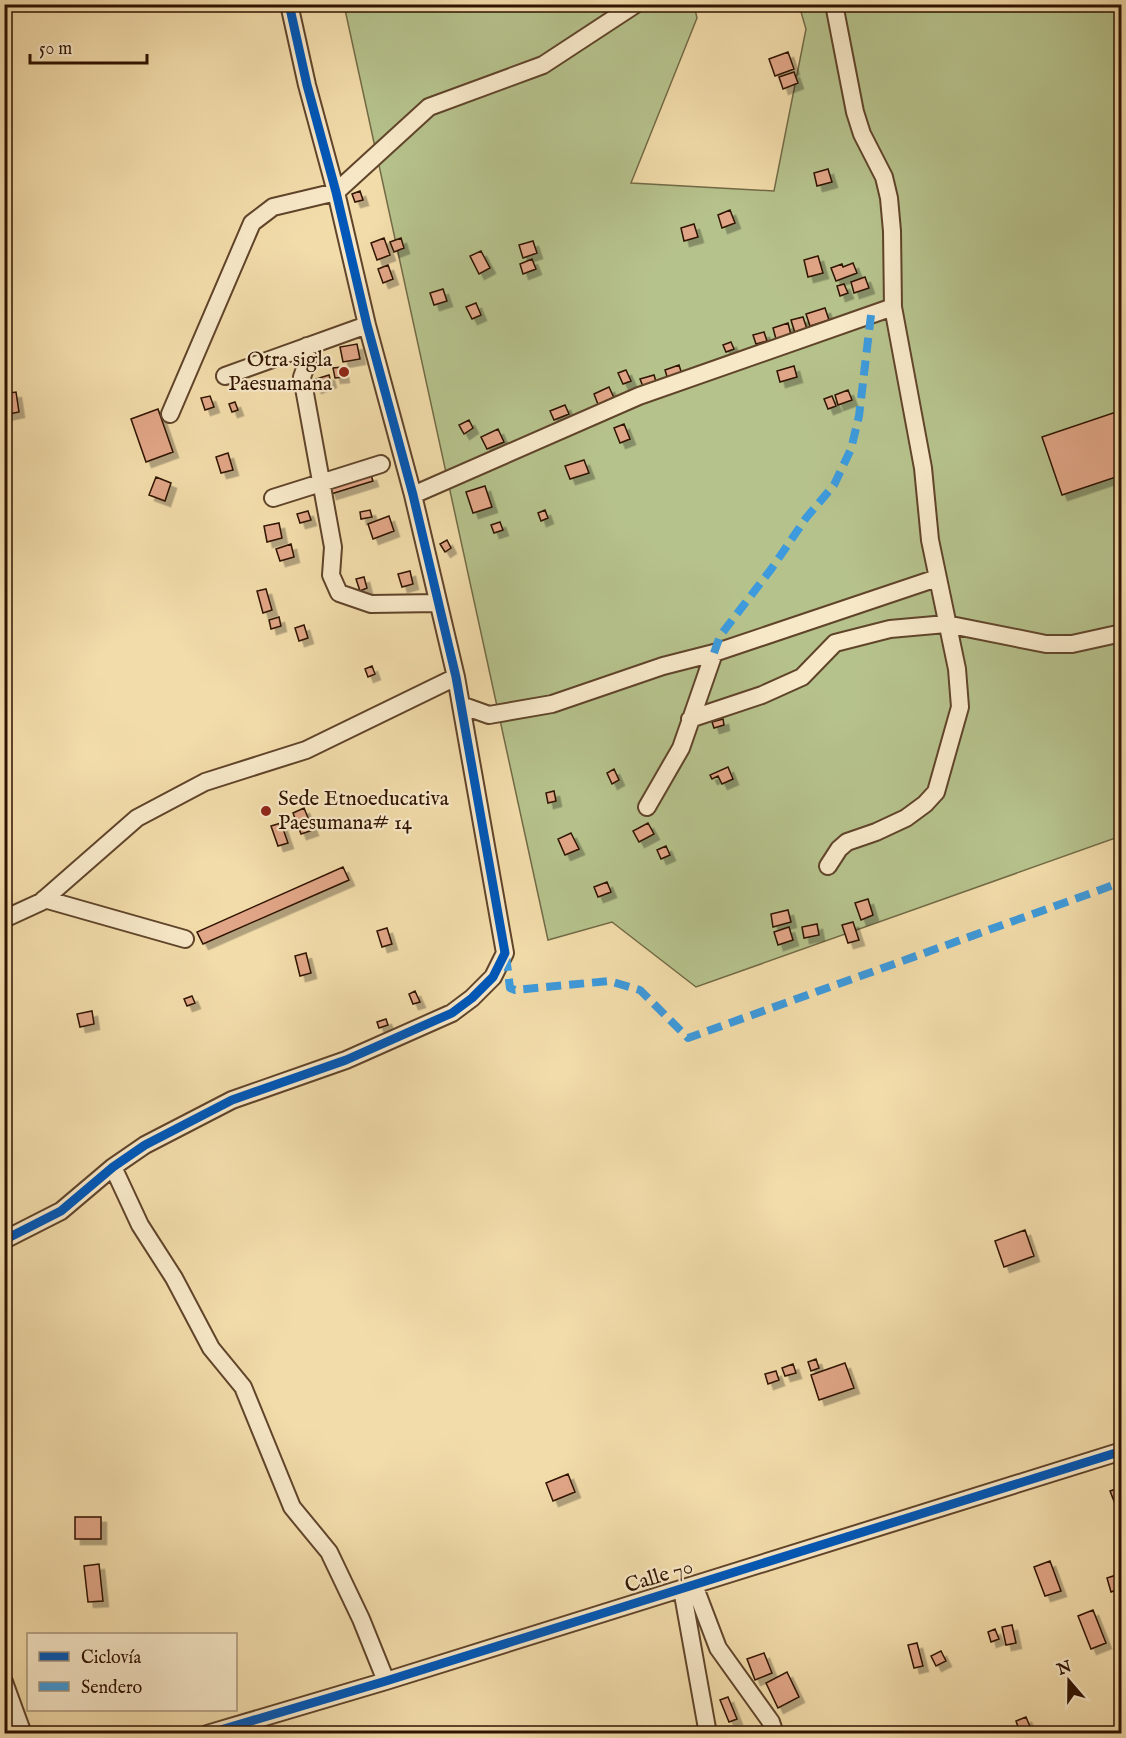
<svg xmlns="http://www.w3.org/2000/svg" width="1126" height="1738" font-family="'IM FELL English',serif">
<defs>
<filter id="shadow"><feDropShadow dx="5.5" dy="5.5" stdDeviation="0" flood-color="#0004"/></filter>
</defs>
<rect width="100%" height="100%" fill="#f2dcaa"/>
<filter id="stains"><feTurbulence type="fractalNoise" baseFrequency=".00333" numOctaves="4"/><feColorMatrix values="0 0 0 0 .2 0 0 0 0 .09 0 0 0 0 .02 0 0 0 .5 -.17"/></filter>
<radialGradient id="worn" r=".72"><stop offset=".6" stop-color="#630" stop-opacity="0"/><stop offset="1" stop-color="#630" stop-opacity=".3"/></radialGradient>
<path fill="#b6c28c" stroke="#726a46" stroke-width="1.5" d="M344 5H694L697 18 631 183 774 191 806 29 799 5H1121V836L696 987 612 922 548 940Z"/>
<path fill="#e1a687" stroke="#2f1200" stroke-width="1.5" filter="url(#shadow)" d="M788 52 794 69 775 76 769 59Z
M794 72 798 83 783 89 779 77Z
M828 169 832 182 817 186 814 173Z
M360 191 363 200 355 202 352 194Z
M730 210 735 223 722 228 718 215Z
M694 224 698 237 684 241 681 228Z
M384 238 390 255 377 260 371 243Z
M401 238 404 248 394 252 390 242Z
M533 241 537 253 523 258 519 245Z
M481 251 490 268 479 274 470 256Z
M818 256 823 273 808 277 804 260Z
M532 259 536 269 523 274 520 264Z
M853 263 857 273 836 281 831 268 842 264 843 267Z
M388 265 393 279 383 283 378 269Z
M865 277 869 288 854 293 851 282Z
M844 284 848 293 840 296 837 286Z
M443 289 447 301 434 305 430 293Z
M476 303 481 315 472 319 466 307Z
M825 308 829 320 810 326 806 314Z
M803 317 807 329 795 333 791 320Z
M788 323 791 335 776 339 773 328Z
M764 332 767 341 756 344 753 335Z
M731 342 734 349 726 352 723 345Z
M357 344 360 359 343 362 340 347Z
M679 365 683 378 669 383 665 370Z
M794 366 797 377 780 382 777 371Z
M342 367 344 377 335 378 333 368Z
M626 370 631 381 623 384 618 373Z
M329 375 331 382 316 388 313 380Z
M654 375 657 385 644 389 640 379Z
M609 387 615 400 599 407 594 394Z
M848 390 852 400 838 405 835 395Z
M16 392 19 412 4 415V394Z
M210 396 214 407 205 410 201 398Z
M832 396 836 406 828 409 824 399Z
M235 402 238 410 232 412 229 404Z
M565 405 569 414 554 420 550 411Z
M158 409 173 452 146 462 131 419Z
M1122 410V475L1062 495 1042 437Z
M469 420 473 428 464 434 459 425Z
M624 424 630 439 620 443 614 428Z
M498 429 504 442 487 449 481 437Z
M228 453 233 470 221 473 216 457Z
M584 460 589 473 570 479 565 466Z
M371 475 373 481 331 494 329 488Z
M156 477 171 483 165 501 149 495Z
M485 486 492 507 473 513 466 492Z
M370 510 372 517 361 519 360 512Z
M545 510 548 518 541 521 538 513Z
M308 511 311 520 300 523 297 514Z
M389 516 394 531 373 539 368 524Z
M500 522 503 530 494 533 491 525Z
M279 523 282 538 267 542 264 526Z
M447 540 451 548 445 552 440 544Z
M291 544 294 557 280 561 276 549Z
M410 571 413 584 402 587 398 574Z
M364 577 367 588 360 591 356 579Z
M266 589 272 610 263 613 257 591Z
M279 617 281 626 271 629 269 620Z
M304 625 308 638 299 641 295 628Z
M372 666 375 674 368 677 365 669Z
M723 719 724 725 714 728 712 722Z
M728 767 733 779 722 784 718 776 712 779 710 775Z
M614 769 619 780 612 784 607 773Z
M554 791 556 801 548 803 546 793Z
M304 808 313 830 301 834 293 813Z
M281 823 288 843 278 846 271 826Z
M648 823 654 834 639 842 633 831Z
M571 833 579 849 565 855 558 839Z
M666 846 670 855 661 859 657 850Z
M343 867 349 880 203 944 197 932Z
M607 882 611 892 598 897 594 887Z
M868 899 873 915 861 920 855 903Z
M788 910 791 922 773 927 771 914Z
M853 922 859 940 848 943 842 925Z
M817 924 819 935 804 938 802 927Z
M789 927 793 940 778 945 774 932Z
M387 928 392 944 382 947 377 931Z
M306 953 311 973 300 976 295 956Z
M415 991 420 1002 413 1004 409 994Z
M192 996 195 1003 187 1006 184 999Z
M92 1011 94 1024 80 1027 77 1014Z
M386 1019 388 1025 379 1028 377 1022Z
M1025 1230 1034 1256 1004 1267 995 1241Z
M816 1359 819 1368 811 1371 808 1362Z
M845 1363 854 1388 819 1400 811 1375Z
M793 1364 796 1373 785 1376 782 1368Z
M776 1371 779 1380 768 1384 765 1374Z
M568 1474 575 1492 553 1501 546 1483Z
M1122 1487V1504L1116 1506 1110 1491Z
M75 1517H101V1539H75Z
M1050 1561 1061 1591 1045 1596 1034 1567Z
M99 1564 103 1601 88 1602 84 1566Z
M1122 1573V1588L1111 1592 1107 1578Z
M1093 1610 1106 1643 1091 1649 1078 1616Z
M1012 1625 1016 1643 1006 1645 1002 1627Z
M995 1629 999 1639 991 1642 988 1632Z
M917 1643 923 1666 914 1668 908 1645Z
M941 1651 946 1661 936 1666 931 1656Z
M764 1653 772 1673 755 1680 747 1659Z
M787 1672 799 1697 778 1708 766 1683Z
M728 1697 737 1719 729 1722 720 1700Z
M1026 1717 1031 1729 1020 1733 1016 1721Z"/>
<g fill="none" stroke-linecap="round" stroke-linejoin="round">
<g stroke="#60442a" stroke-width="20">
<path id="street" d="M307 346V363L302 377 333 547 331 575 339 593 371 604 438 603
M225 376 367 325
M170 414 252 223 273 207 336 192 429 107 543 65 636 4
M413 495 639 396 893 307
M273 498 381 464
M461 705 489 715 552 704 663 666 714 653 937 578
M690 719 762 695 802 677 835 643 890 629 946 624 1046 644H1072L1122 633
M647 807 681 748 714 653
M828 866 839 849 847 842 876 832 906 818 925 804 936 792 960 707 957 669 930 540 923 468 893 307 892 231 889 198 884 177 862 134 855 112 834 4
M44 899 185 939
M4 919 41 902 137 818 205 782 306 750 456 677
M113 1167 140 1225 174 1278 211 1348 243 1387 292 1507 329 1552 361 1619 386 1681
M4 1240 61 1211 113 1167 145 1145 232 1100 346 1060 452 1013 472 998 493 977 505 953 456 677 413 495 367 325 336 192 307 85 289 4
M694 1585 718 1648 771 1722 775 1734
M682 1589 708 1734
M4 1682 23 1734
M207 1734 386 1681 1122 1451"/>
</g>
<use href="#street" stroke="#f7e8c8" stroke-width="16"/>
<path stroke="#3d9adc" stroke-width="8" stroke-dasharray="15 8" stroke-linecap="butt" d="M714 653 720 636 772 568 806 518 834 485 851 449 859 416 871 315
M506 956 510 988 515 990 609 981 640 990 688 1038 1122 882"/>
<g stroke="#f7e8c8" stroke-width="13">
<path id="cycleway" d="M4 1240 61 1211 113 1167 145 1145 232 1100 346 1060 452 1013 472 998 493 977 505 953 456 677 413 495 367 325 336 192 307 85 289 4
M207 1734 386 1681 1122 1451"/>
</g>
<use href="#cycleway" stroke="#0057b8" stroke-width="9"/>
</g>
<g fill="#8f2418" stroke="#f7e8c8" stroke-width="2">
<circle cx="344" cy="372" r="6"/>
<circle cx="266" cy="811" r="6"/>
</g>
<g text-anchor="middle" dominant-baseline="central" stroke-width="4.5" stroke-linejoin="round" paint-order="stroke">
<g font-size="21" fill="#2f1200" stroke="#f7e8c8" text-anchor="end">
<text x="332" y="360">Otra sigla<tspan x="332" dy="24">Paesuamana</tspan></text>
<text x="278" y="799" text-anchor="start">Sede Etnoeducativa<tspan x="278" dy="24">Paesumana# 14</tspan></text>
</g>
<g font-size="21" fill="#2f1200" stroke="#f7e8c8">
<text transform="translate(659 1577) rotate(-17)">Calle 70</text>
</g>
</g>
<rect width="1126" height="1738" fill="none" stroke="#f2dcaa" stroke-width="24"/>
<rect x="6" y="6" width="1114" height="1726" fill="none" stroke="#2f1200" stroke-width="3"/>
<rect x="12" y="12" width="1102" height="1714" fill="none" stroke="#2f1200" stroke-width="1.5"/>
<rect x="27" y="1633" width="210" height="78" fill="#f7e8c8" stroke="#a79278" stroke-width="1.5"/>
<rect x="39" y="1652" width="30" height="9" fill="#0057b8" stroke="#a79278" stroke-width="1.5"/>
<text x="81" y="1663" font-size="18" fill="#2f1200">Ciclovía</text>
<rect x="39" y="1682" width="30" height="9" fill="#3d9adc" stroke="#a79278" stroke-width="1.5"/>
<text x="81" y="1693" font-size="18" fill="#2f1200">Sendero</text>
<g transform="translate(1069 1681) rotate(340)" stroke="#f7e8c8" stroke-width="4.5" paint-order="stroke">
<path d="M0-4.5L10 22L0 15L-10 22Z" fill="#2f1200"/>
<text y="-9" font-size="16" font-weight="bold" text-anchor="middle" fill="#2f1200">N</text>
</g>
<path d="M30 54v9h117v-9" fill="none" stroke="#2f1200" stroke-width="3"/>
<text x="39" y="54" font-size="18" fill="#2f1200" stroke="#f7e8c8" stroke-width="4.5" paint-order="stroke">50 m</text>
<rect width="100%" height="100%" filter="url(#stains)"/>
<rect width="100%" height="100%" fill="url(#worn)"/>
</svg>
